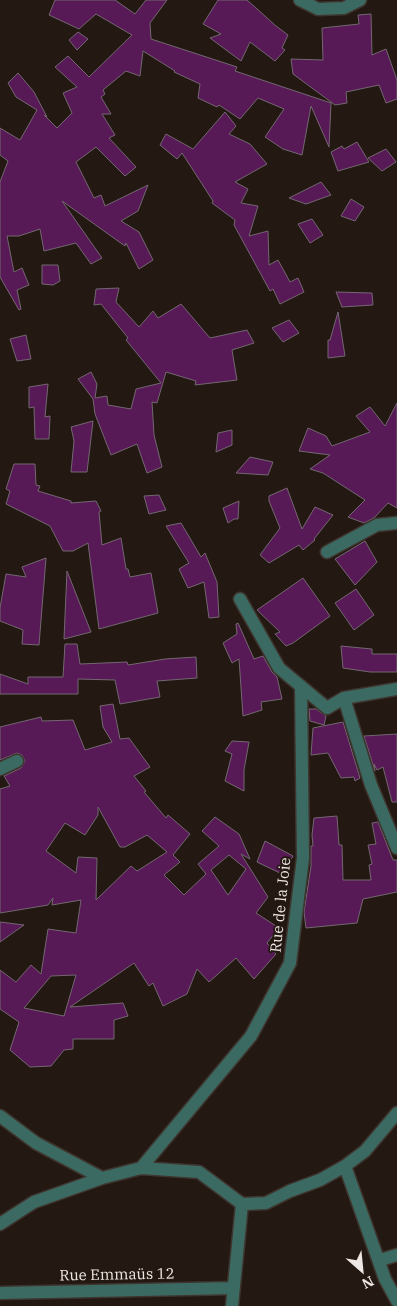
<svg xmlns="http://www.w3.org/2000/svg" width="397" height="1306" font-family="'IBM Plex Serif',serif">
<rect width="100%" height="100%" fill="#231812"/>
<path fill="#581a56" stroke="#736771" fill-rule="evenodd" d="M55 0H115L135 14 146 0H167L150 23 151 39 237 67 235 71 331 103 329 147 311 106 302 155 283 149 265 137 284 109 258 98 240 119 219 105 217 107 198 98 200 84 174 72 175 71 143 51 140 76 126 71 103 90 105 94 101 97 111 114H102L115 135 109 138 136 167 125 176 96 147 76 162 94 198 101 195 105 206 148 185 138 211 121 221 139 232 153 260 139 269 126 243 125 246 62 201 102 258 91 264 76 243 44 251 40 229 19 236H7L14 272 22 268 29 285 17 290 21 309 19 310 0 277V182L8 161 0 155V128L20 140 37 110 16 97 8 83 18 73 34 92 47 117 44 115 57 128 72 113 63 93 77 87 55 67 68 56 89 77 132 35 96 14 79 29 49 15Z
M218 0H247L276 26 288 35 282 48 285 50 275 61 250 42 241 61 210 38 221 34 203 24Z
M371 14 372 55 386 49 397 80V99L386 103 379 85 346 92 347 103 335 105 293 74 291 59 323 60 322 28 359 24 358 15Z
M78 32 88 39 77 50 69 40Z
M225 112 236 126 229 134 250 144 267 164 235 182 248 189 241 203 258 206 249 236 268 231 269 265 278 260 290 282 298 278 304 292 280 304 273 289 270 291 234 225 235 220 212 203 213 201 182 153 177 159 160 145 166 134 193 149Z
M357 142 369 162 338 171 331 152 342 146 344 149Z
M386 149 396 162 382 171 368 158Z
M321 182 331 195 306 204 289 198Z
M351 199 364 207 355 221 341 216Z
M312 219 323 235 310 243 298 224Z
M42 265H58L60 281 53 285 42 284Z
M119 288 116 302 139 327 153 311 158 318 181 304 210 338 247 330 254 343 232 350 237 380 195 385 196 381 166 372 157 403 152 402 154 435 162 467 147 473 137 444 111 455 95 414 93 399 78 379 91 372 97 384 95 398 107 396 108 405 131 409 136 389 161 383 126 340 128 338 101 304 94 305 96 289Z
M336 292 372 293 373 305 342 307Z
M338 312 345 356 328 358V340H330Z
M289 320 299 333 283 342 272 328Z
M26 335 31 359 17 361 10 339Z
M48 384 45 417 50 416 49 439H35L34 407 29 408V387Z
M397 403V508L388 503 374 518 364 523 348 517 365 500 323 473 310 469 330 455 299 451 308 428 326 436 332 446 370 432 356 416 370 407 385 426Z
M93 421 87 472H71L74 441 71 427Z
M232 430V445L216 452 218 433Z
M250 457 273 462 268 475 236 473Z
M14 464H35L36 485 40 486 38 491 71 501V503L96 501 101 511 99 512 102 545 121 538 126 569H128L130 577 151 573 158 613 99 629 88 543 73 551H63L50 526 6 504 10 491 6 489Z
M287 488 302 529 315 507 333 515 314 539 315 540 303 550 299 545 269 563 260 555 280 528 269 501V496Z
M159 495 166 510 149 514 144 496Z
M239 501 238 519H234L228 523 223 508Z
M181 523 201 557 205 553 217 582 219 617 209 618 204 582 188 588 179 569 189 563 166 526Z
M365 541 377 562 355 585 335 559Z
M46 558 39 645 22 644 23 630 0 621V608L6 574 26 577 22 567Z
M67 571 91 632 64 639Z
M303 578 330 616 293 643 286 646 275 634 280 632 257 610Z
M356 589 374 615 354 630 335 603Z
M238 623 254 659 263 656 272 672 277 677 282 699 261 702 262 710 243 716 239 659 232 663 223 643 237 634 236 624Z
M65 644H77L80 664 127 662 128 665 165 659 196 657 197 678 157 681 160 697 120 704 115 680 78 679V694H0V674L28 684V677H63Z
M341 646 372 649V654H397V672H370L343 668Z
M113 704 120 739 129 738 150 767 134 776 146 791 144 792 166 818 168 815 190 834 173 855 180 862 164 875 184 895 206 874 198 864 219 846 202 831 215 817 239 834 250 859 241 854 268 897 256 913 279 928 267 943 276 954 254 979 236 958 209 982 197 969 187 994 163 1006 153 983 149 986 134 963 70 1007 123 1003 128 1016 114 1020V1039H73V1049L64 1050 51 1066 30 1067 10 1050 19 1022 0 1009V970L16 982 31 965 41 974 48 929 76 933 81 900 52 905 53 898 48 905 0 913V789L10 786 4 776 21 768 25 761 22 755 17 753 0 760V727L41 717 42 721 73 720 85 750 112 742 103 727 100 706ZM98 807 120 847H125L147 835 167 852 137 871 131 866 96 900 97 858 78 857 76 873 46 851 65 823 85 835 98 815ZM229 855 246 869 228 895 211 870ZM76 975 64 1016 24 1008 51 976Z
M309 709H316L326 716 324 725 310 721Z
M343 722 360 778 355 781 354 777 341 778 328 753 311 755 313 728Z
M397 734V802H392L383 767 377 770 374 764 375 771 364 736Z
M232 741 249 742 244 770V791L225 781 232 754 225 751Z
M337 816 339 845H342L343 880H371L369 865 372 864 368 845 376 844 372 823 378 822 393 860H397V892L363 899 357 923 306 928 304 912 311 866V846H313L312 835 314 818Z
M265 841 293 856 282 874 257 862Z
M0 922 24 925 0 942Z"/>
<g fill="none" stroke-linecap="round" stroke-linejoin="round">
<g stroke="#3f352f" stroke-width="15">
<path id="minor" d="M300 0 318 9 344 8 360 0
M327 552 377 525 397 523
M240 599 279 668 327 708 344 698 397 689
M344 698 371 785 397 848
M0 769 17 761
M0 1116 36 1143 102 1178
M345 1166 385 1279 397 1301
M141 1168 251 1036 290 963 303 858 301 686
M0 1224 34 1202 102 1178 141 1168 199 1172 242 1204 266 1203 290 1191 320 1180 345 1166 365 1151 397 1113
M380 1260 397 1255
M0 1293 234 1288
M232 1306 242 1204"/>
</g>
<use href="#minor" stroke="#3b6a62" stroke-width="12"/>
</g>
<g text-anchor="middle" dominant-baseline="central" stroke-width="4" stroke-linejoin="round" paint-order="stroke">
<g font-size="15" fill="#eee6e2" stroke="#231812">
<text transform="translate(280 905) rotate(-84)">Rue de la Joie</text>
<text transform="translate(117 1274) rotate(-1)">Rue Emmaüs 12</text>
</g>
</g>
<g transform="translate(362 1271) rotate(153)" stroke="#231812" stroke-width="4" paint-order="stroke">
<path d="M0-4L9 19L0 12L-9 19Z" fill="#eee6e2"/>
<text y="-8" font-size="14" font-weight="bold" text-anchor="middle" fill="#eee6e2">N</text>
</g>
</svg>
